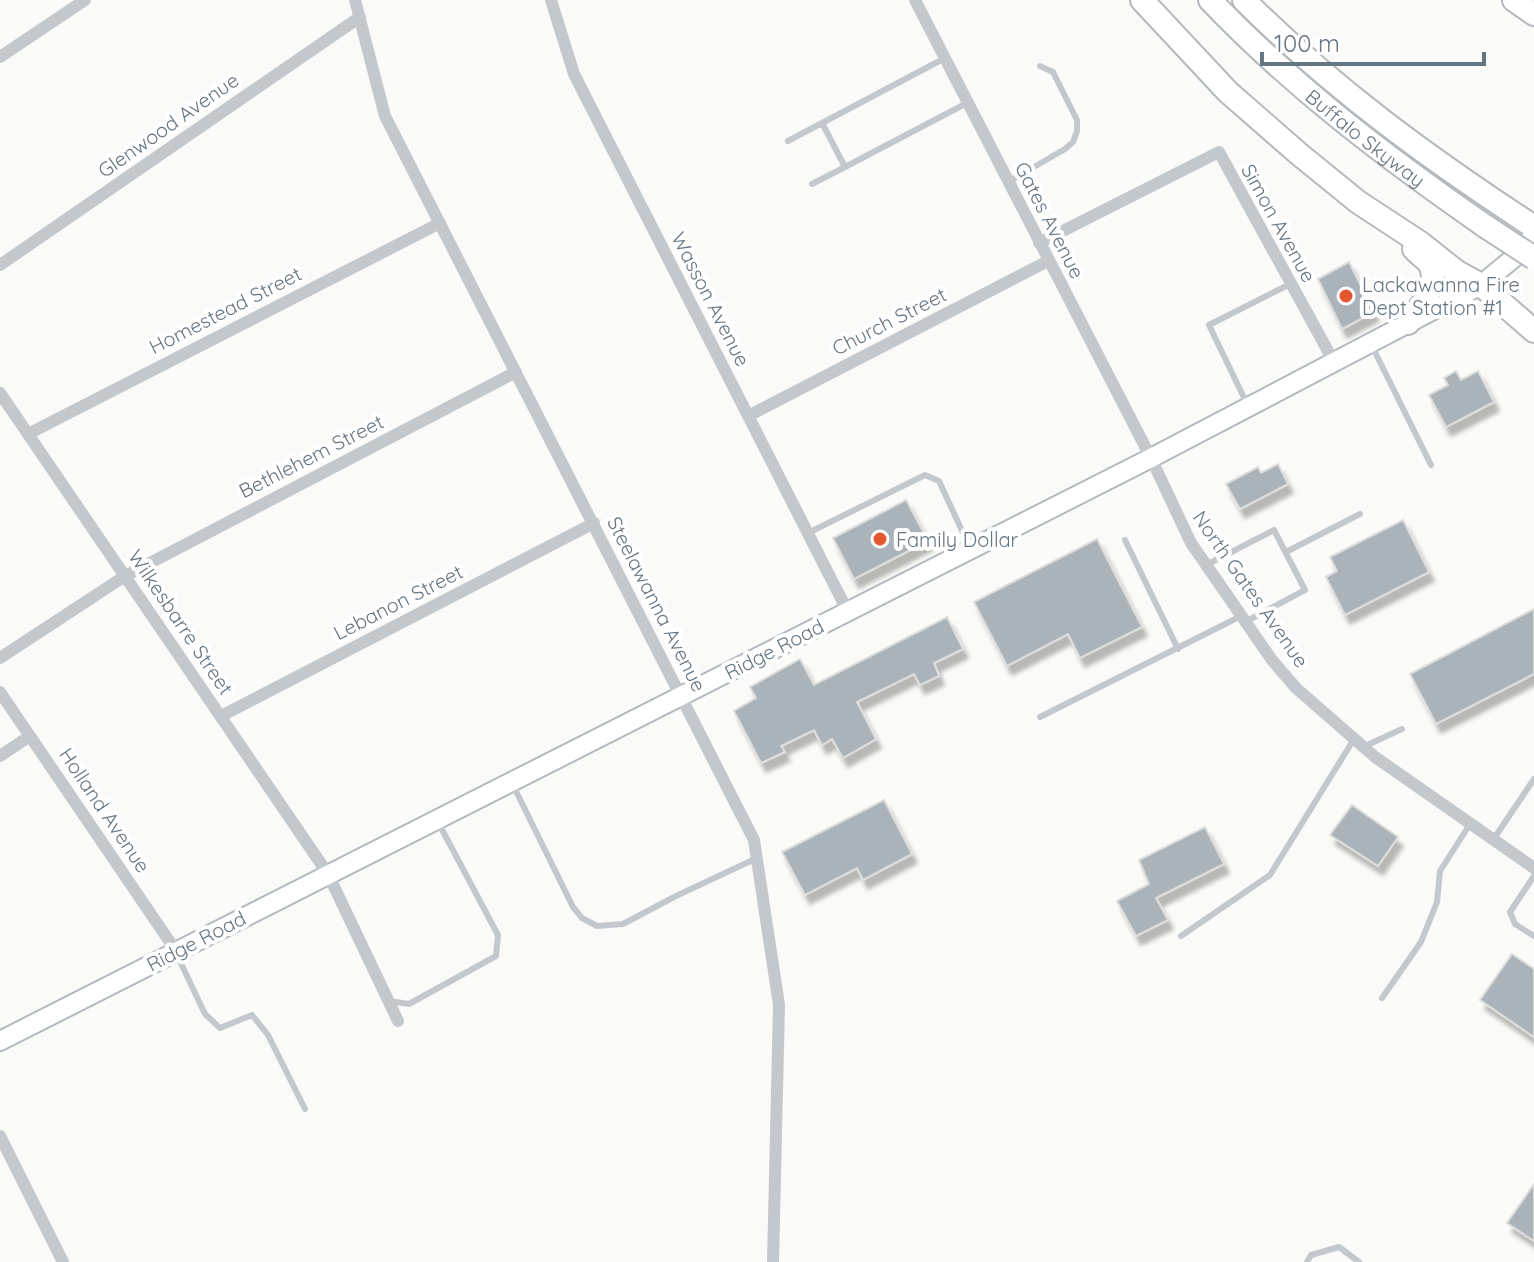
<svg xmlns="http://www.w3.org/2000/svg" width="1534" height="1262" font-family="Quicksand,sans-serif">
<defs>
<filter id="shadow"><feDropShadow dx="5" dy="9" stdDeviation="2" flood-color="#0004"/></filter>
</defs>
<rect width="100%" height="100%" fill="#fafaf8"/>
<path fill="#aab3b9" stroke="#dcdcda" stroke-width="2" filter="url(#shadow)" d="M1349 262 1374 312 1342 329 1318 279Z
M1456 371 1461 380 1478 371 1494 402 1446 427 1429 395 1448 385 1444 378Z
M1278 464 1288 484 1240 509 1226 484 1258 467 1261 473Z
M906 500 928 541 854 579 833 538Z
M1403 520 1429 572 1345 615 1326 577 1337 571 1330 557Z
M1097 539 1142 627 1080 658 1068 634 1007 666 974 602Z
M1534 609V674L1436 724 1410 674Z
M947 617 963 649 934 663 939 676 920 685 914 674 857 702 876 739 843 758 832 739 822 745 814 730 781 746 785 752 761 763 734 711 756 698 750 687 800 659 814 685Z
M884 800 912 854 863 880 857 868 805 895 782 852Z
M1352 805 1398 837 1378 866 1330 835Z
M1205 827 1224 864 1156 898 1168 920 1136 936 1117 901 1149 884 1139 860Z
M1512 954 1534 969V1037L1480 1000Z
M1534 1184V1241L1507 1223Z"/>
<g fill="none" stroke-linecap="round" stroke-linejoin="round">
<g stroke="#b3babf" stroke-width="22">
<path id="secondary" d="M0 1041 1151 458 1481 285 1516 256 1534 235"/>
</g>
<g stroke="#b4b9bd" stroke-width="26">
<g id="motorway">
<path d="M1142 0 1228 92 1299 154 1358 202 1419 242 1457 272 1481 285 1534 331"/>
<path id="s1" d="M1210 0C1292 86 1387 158 1485 226"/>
<path d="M1244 0C1333 89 1430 159 1534 227"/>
<path d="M1514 0 1534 14"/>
<path d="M1408 323C1419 309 1442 283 1429 263 1425 258 1418 254 1414 249"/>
</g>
</g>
<path stroke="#c3c8cc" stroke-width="6" d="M945 58 822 123 845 167 967 103
M788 141 822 123
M1008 182 1065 149 1073 142 1077 131V120L1053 72 1040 66
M812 184 845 167
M1372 346 1431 465
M1248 406 1209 325 1290 284
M808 533 925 475 939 481 970 548
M1125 540 1178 649
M1286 552 1360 514
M1206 565 1274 530 1305 590 1245 622
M1040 717 1241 616
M1363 747 1402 729
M512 783 573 907 582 918 597 926 623 924 676 896 757 858
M1493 840 1534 779
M1534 876 1510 912 1515 924 1534 936
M1181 936 1270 875 1354 739
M177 955 205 1014 220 1028 252 1015 268 1035 305 1109
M1382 998 1421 942 1437 902 1440 871 1470 824
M389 1001 409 1004 496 956 498 935 438 822
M1307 1262 1311 1255 1339 1247 1359 1262"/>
<path stroke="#c3c8cc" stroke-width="12" d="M355 0 385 116 754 840 779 1005 773 1262
M551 0 574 74 848 612
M915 0 1151 458 1191 543 1272 660 1296 688 1375 757 1534 868
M0 57 85 0
M1039 243 1219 152 1334 362
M0 265 360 17
M0 393 328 874 398 1021
M748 416 1048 261
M28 434 440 223
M0 658 125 576 516 372
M0 692 176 951
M221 716 594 523
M0 756 30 736
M0 1136 63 1262"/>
<use href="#secondary" stroke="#fff" stroke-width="18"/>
<use href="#motorway" stroke="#fff" stroke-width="22"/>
<g stroke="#b4b9bd" stroke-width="26" stroke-linecap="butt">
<path id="motorway-bridge" d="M1485 226 1534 258"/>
</g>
<use href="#motorway-bridge" stroke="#fff" stroke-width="22"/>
</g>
<g fill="#e4572e" stroke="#fff" stroke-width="3">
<circle cx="1346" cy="296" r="8"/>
<circle cx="880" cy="539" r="8"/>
</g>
<g text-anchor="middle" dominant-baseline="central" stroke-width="8" stroke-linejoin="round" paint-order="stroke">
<g font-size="20" fill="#657683" stroke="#fff">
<text transform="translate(168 125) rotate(-35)">Glenwood Avenue</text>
<text stroke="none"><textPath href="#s1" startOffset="208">Buffalo Skyway</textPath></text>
<text transform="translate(1050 220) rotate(63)">Gates Avenue</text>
<text transform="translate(1279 223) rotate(61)">Simon Avenue</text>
<text transform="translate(711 299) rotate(63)">Wasson Avenue</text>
<text transform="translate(225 310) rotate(-27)">Homestead Street</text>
<text transform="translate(889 321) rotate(-27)">Church Street</text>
<text transform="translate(311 456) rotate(-27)">Bethlehem Street</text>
<text transform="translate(1251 589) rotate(55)">North Gates Avenue</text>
<text transform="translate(398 602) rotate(-27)">Lebanon Street</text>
<text transform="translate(657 604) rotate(63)">Steelawanna Avenue</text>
<text transform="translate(181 622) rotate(56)">Wilkesbarre Street</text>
<text transform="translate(774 649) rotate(-27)">Ridge Road</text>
<text transform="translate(105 810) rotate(56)">Holland Avenue</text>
<text transform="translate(196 941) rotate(-27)">Ridge Road</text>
</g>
<g font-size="20" fill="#657683" stroke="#fff" text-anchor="start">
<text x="1362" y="284">Lackawanna Fire<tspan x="1362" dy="23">Dept Station #1</tspan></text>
<text x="896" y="539">Family Dollar</text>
</g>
</g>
<path d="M1262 52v12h222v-12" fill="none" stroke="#657683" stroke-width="4"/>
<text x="1274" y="52" font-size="24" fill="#657683" stroke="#ffffff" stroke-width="6" paint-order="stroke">100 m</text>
</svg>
